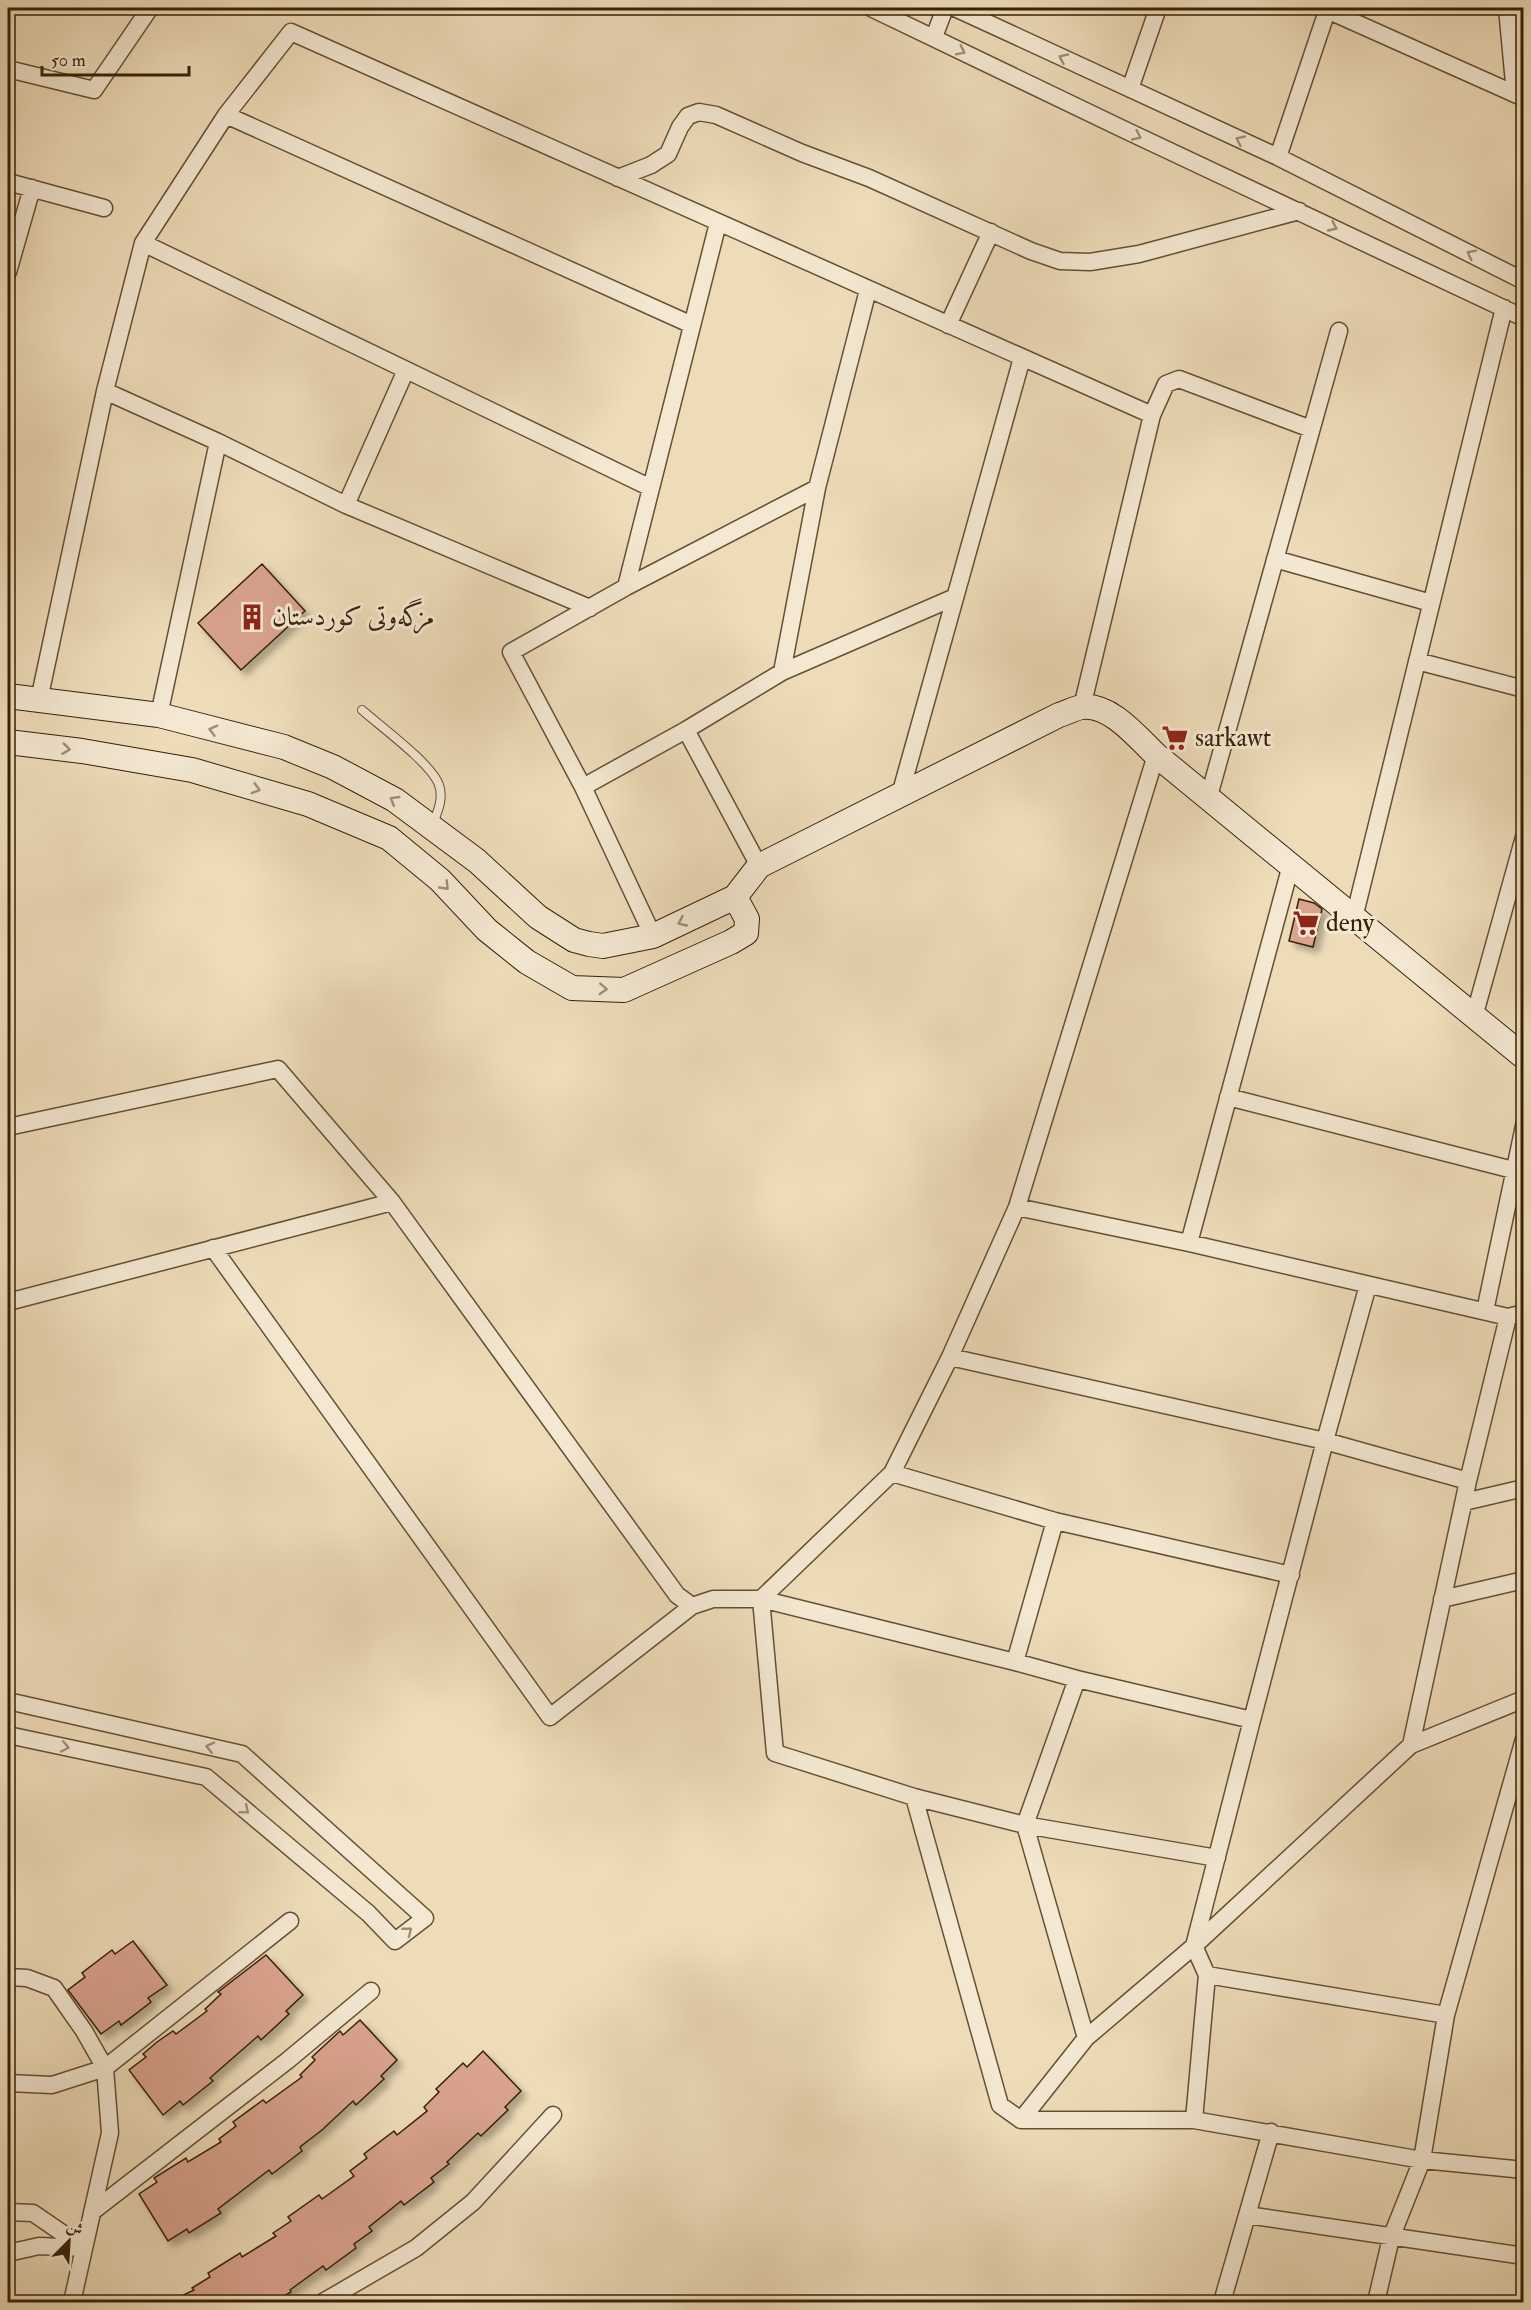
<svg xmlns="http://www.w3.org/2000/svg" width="1531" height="2310" font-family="'IM FELL Double Pica',Amiri,serif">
<defs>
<filter id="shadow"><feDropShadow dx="5.5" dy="5.5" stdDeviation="3" flood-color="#0004"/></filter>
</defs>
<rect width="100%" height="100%" fill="#eedcb9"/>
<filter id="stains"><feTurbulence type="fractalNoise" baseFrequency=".00333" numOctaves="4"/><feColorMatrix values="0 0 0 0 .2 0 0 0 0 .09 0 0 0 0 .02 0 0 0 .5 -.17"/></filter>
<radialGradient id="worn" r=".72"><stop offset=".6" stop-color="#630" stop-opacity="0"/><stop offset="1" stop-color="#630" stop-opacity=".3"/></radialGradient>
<path fill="#d9a38e" stroke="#362107" stroke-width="1.5" filter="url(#shadow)" d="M262 564 305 611 241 670 198 623Z
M1299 899 1314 903 1322 909 1313 947 1289 941Z
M133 1941 167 1985 148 1998 151 2002 121 2025 119 2021 101 2034 68 1990 85 1977 82 1973 112 1950 115 1954Z
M266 1955 303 1995 286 2011 289 2014 261 2040 258 2036 210 2078 213 2081 183 2105 180 2101 163 2115 129 2070 146 2057 143 2054 157 2042 173 2031 176 2034 207 2011 205 2009 221 1994 218 1992Z
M360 2020 397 2060 381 2076 384 2079 356 2105 353 2101 322 2130 300 2147 302 2151 272 2174 269 2170 218 2209 221 2213 189 2233 187 2229 168 2241 139 2194 157 2182 154 2178 186 2158 188 2162 221 2142 219 2139 236 2126 233 2122 263 2100 266 2103 302 2077 300 2075 315 2060 312 2057 340 2031 343 2035Z
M483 2051 521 2091 505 2107 508 2110 481 2136 478 2133 447 2162 449 2164 431 2178 434 2182 404 2205 401 2201 369 2227 372 2231 354 2244 356 2248 326 2270 323 2266 290 2290 291 2292 274 2302H169L194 2290 192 2288 210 2277 208 2273 221 2265 240 2253 242 2257 276 2236 273 2233 291 2221 288 2217 319 2195 322 2199 354 2176 350 2171 367 2158 364 2154 394 2131 397 2135 427 2111 424 2107 439 2092 436 2089 463 2063 467 2067Z"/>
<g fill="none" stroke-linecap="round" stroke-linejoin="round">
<g stroke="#645034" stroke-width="10">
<path id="lane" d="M362 710C380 726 432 764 439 785 444 799 437 813 432 826"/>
</g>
<g stroke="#645034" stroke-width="19">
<path id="street" d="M871 8 1127 131 1524 318
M955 8 1278 157 1524 281
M1507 8 1515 94
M1327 10 1524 98
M934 37 945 8
M8 69 94 90 150 8
M1130 89 1158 8
M226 115 692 325
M1278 157 1328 8
M618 178 651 165 668 154 680 127 688 116 699 112 716 115 802 153 869 178 1031 251 1060 261 1090 262 1139 254 1299 211
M8 182 104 208
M143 243 651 488
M8 272 32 188
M948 325 991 232
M105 391 218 442 346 505 590 608
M346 505 406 370
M1275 559 1431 603
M626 587 718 223
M1417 661 1524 689
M782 672 817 488 868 290
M39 700 105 391 143 243 226 115 291 32 1152 415
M1082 707 1152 415 1166 384 1179 379 1311 429
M159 715 218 442
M686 730 759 866
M1156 755 1017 1207 950 1357 892 1473 761 1599 775 1753 914 1797 1025 1825 1217 1858
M583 787 686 730 782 672 955 597
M900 795 1022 358
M1209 796 1339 331
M1354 918 1504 308
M653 936 583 787 511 652 626 587 817 488
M1474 1017 1524 837
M1228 1097 1513 1170
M8 1127 278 1069 392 1202 677 1595 692 1606
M1017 1207 1189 1243 1508 1317 1524 1313
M1189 1243 1291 865
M213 1248 550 1717 692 1606 713 1599H761L1015 1662 1077 1679 1252 1720 1194 1946 1207 1975 1446 2015
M8 1302 392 1202
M1485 1311 1524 1126
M950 1357 1325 1441 1468 1481
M892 1473 1055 1521 1291 1575
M1464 1502 1524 1488
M1442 1599 1524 1580
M1015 1662 1055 1521
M1077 1679 1025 1825 1086 2038
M8 1701 242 1754 425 1918 395 1941 368 1913 206 1777 8 1735
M1252 1720 1325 1441 1368 1285
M1411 1745 1468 1481 1508 1317
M914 1797 1000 2105 1021 2120 1086 2038 1194 1946 1411 1745 1524 1699
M8 1977 27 1978 54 1988 84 2031 105 2068 110 2133 72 2302
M8 2083 52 2085 105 2068 290 1921
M1021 2120H1194L1422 2160 1524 2170
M1194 2120 1207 1975
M8 2212 33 2213 84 2248
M92 2212 287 2061 371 1991
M1247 2215 1524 2256
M8 2253 39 2246 83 2248
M323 2302 416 2248 473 2202 553 2115
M1222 2302 1271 2132
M1376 2302 1391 2238 1422 2160 1446 2015 1524 1739"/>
</g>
<g stroke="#362107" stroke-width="26">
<path id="secondary" d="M8 696 159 715 284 747 333 767 395 800 477 861 538 917 574 940 589 944 603 946 653 936 735 897 759 866 1059 715C1066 713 1075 708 1082 707 1111 704 1137 737 1156 755L1524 1057
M8 742 82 751 192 770 308 804 389 838 440 880 487 930 527 962 572 988 624 990 731 942 746 933 747 919 735 897"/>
</g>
<use href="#lane" stroke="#f4e8d2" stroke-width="8"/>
<use href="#street" stroke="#f4e8d2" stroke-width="16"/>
<use href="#secondary" stroke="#f4e8d2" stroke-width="24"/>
</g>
<defs><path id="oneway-chevron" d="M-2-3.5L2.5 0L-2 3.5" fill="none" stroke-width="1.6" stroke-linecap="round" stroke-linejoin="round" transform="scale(1.5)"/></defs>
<g stroke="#9e8e77">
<use href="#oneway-chevron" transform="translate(961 51) rotate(26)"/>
<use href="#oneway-chevron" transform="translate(1063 58) rotate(-155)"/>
<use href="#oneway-chevron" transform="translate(1137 136) rotate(25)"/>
<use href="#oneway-chevron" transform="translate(1240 140) rotate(-155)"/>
<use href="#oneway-chevron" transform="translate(1333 227) rotate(25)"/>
<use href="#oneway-chevron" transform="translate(1471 254) rotate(-153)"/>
<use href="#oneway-chevron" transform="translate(213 730) rotate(-165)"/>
<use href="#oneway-chevron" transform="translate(66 749) rotate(7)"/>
<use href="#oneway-chevron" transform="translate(256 789) rotate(16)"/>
<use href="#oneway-chevron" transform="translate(394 800) rotate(-149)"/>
<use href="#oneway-chevron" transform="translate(445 886) rotate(46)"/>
<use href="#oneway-chevron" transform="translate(682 922) rotate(155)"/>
<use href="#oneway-chevron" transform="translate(603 989) rotate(3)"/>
<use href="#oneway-chevron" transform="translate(65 1747) rotate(12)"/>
<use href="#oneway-chevron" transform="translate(210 1747) rotate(-167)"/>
<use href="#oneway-chevron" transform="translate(245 1810) rotate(40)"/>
<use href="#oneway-chevron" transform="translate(408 1931) rotate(-38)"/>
</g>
<defs>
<g id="building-bare" transform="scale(2.07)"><path d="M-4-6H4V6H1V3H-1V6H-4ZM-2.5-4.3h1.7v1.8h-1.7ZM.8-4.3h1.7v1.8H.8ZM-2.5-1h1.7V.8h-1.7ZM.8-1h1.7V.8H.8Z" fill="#8f2418" stroke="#f4e8d2" stroke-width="2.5" paint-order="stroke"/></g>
<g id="supermarket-bare" transform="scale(2.07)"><path d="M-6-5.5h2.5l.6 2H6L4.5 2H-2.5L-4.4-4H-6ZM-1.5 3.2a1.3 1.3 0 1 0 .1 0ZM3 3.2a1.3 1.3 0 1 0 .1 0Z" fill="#8f2418" stroke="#f4e8d2" stroke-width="2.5" paint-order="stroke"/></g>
</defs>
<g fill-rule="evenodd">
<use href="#building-bare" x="252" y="617"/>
<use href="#supermarket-bare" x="1175" y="738"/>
<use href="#supermarket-bare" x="1306" y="923"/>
</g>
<g text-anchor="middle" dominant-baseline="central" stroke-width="6" stroke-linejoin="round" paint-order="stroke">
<g font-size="26" fill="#362107" stroke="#f4e8d2" text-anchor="start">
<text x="272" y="617">مزگەوتی کوردستان</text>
<text x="1195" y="738">sarkawt</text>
<text x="1326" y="923">deny</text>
</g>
</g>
<rect width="1531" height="2310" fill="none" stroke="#eedcb9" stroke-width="30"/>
<rect x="9" y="9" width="1513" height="2292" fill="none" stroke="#362107" stroke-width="3"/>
<rect x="15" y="15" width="1501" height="2280" fill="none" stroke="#362107" stroke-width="1.5"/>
<g transform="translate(69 2241) rotate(24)" stroke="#f4e8d2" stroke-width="4.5" paint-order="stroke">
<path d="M0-4.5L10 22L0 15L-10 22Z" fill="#362107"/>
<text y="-9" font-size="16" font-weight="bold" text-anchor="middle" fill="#362107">ش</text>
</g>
<path d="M42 66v9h147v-9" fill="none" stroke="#362107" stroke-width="3"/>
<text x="51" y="66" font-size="18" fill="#362107" stroke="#f4e8d2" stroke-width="4.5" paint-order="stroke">50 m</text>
<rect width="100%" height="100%" filter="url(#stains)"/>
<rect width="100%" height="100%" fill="url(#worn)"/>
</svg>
